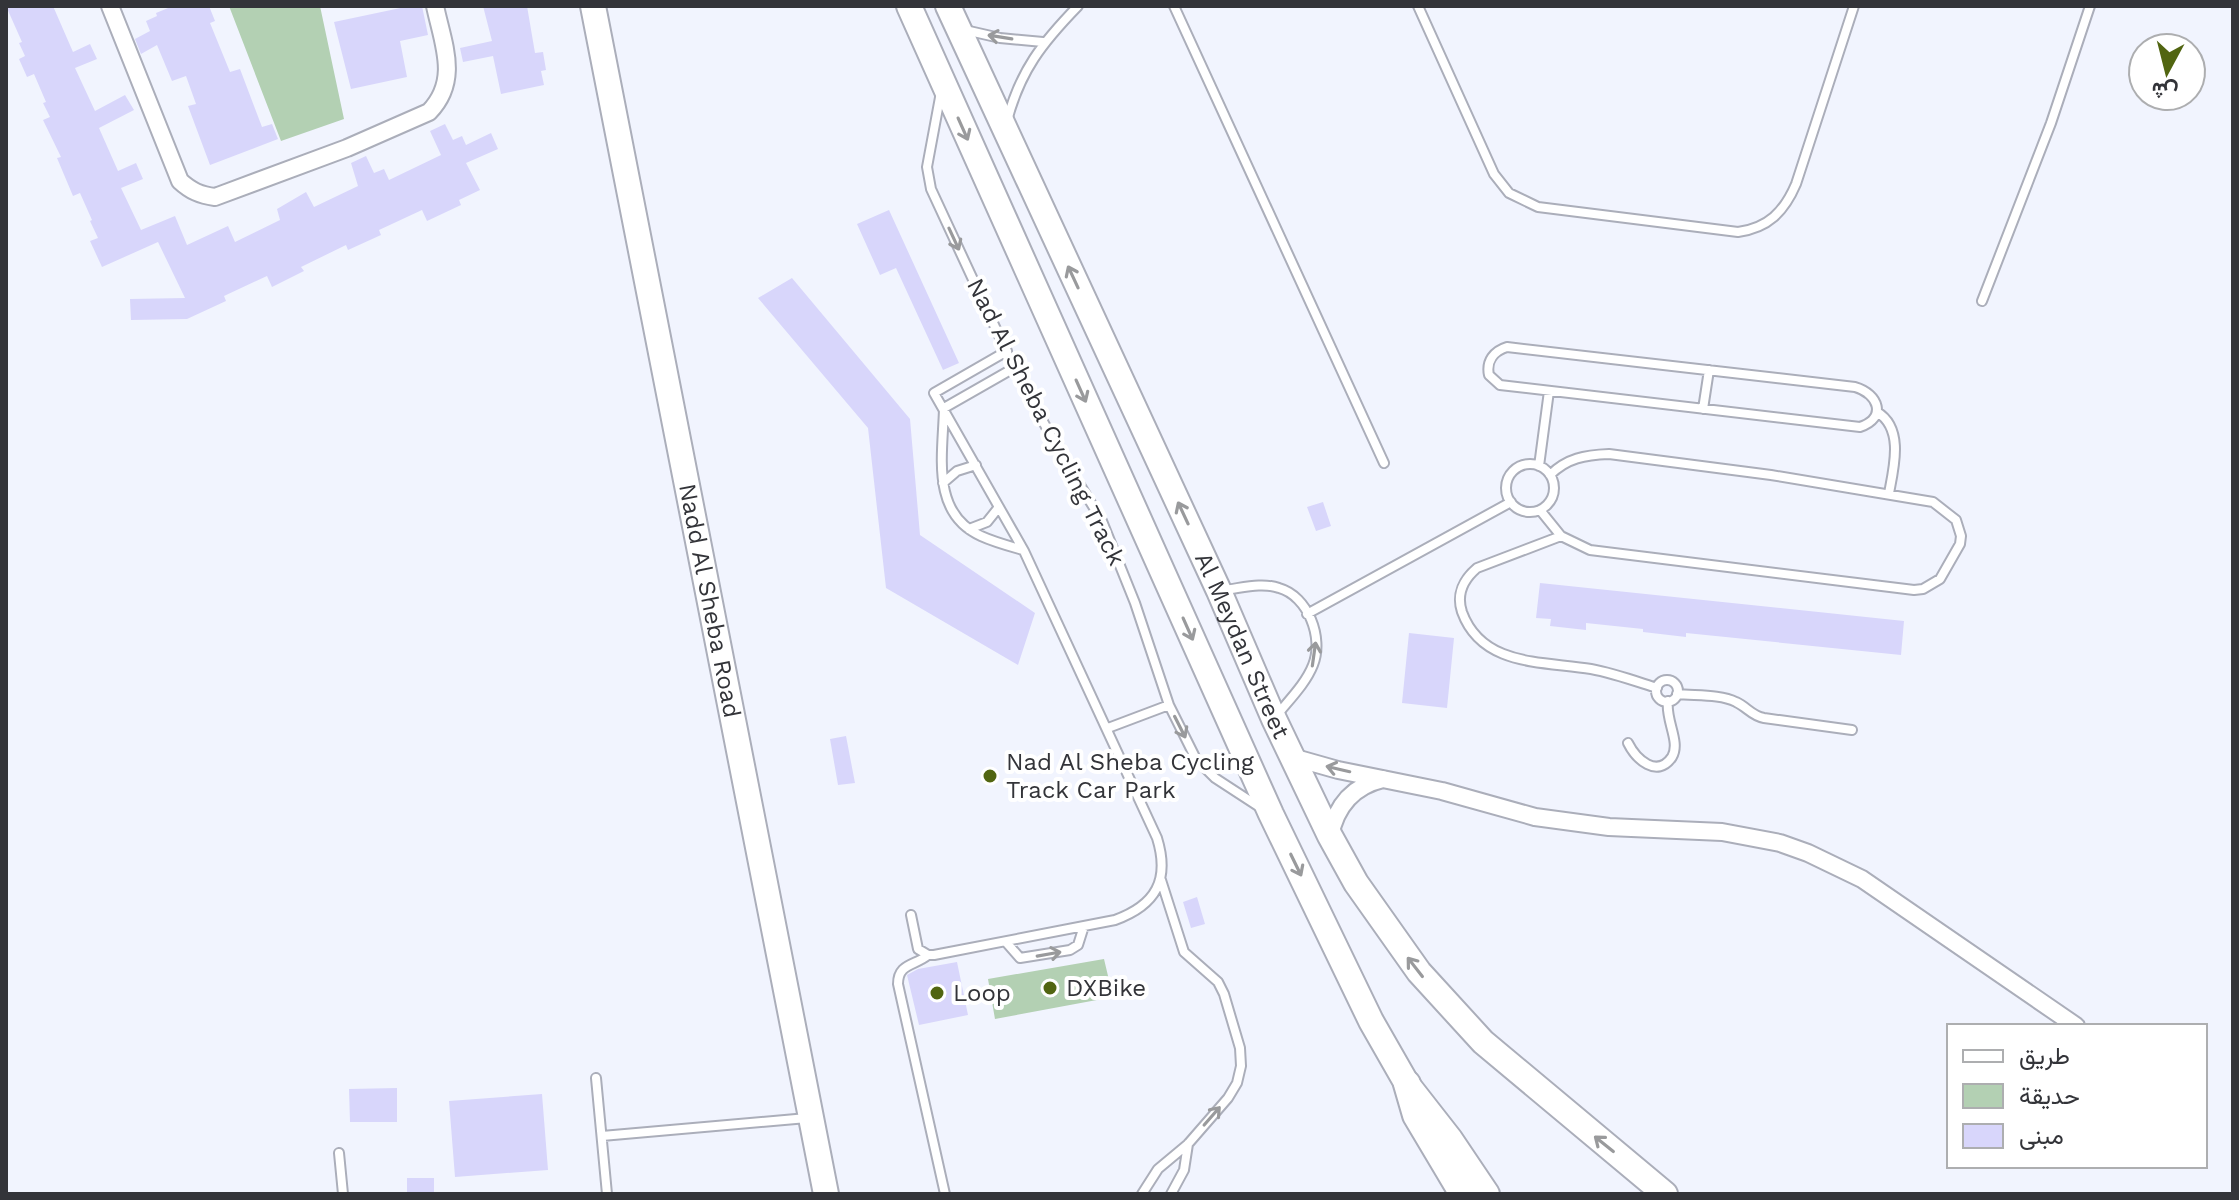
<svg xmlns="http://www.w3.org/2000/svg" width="2239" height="1200" font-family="'Work Sans',Vazirmatn,sans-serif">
<rect width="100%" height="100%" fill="#f1f4fe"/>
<path fill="#b3d0b3" d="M229 6H320L344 119 281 141Z
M1104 959 1113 997 995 1019 988 979Z"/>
<path fill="#d8d6fb" d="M6 6H53L73 52 90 44 97 59 75 68 95 111 125 95 134 110 99 128 118 171 136 163 143 179 121 188 141 230 175 216 187 245 228 226 235 242 280 220 277 209 306 192 314 207 358 186 351 163 366 156 374 173 384 169 389 180 441 155 430 131 445 124 453 140 462 136 466 145 491 133 498 149 466 163 480 190 459 200 461 205 427 221 422 210 379 230 381 235 348 250 346 245 301 267 304 271 272 287 267 276 224 296 226 301 187 319 131 320 130 299 185 298 158 242 102 267 90 241 98 238 90 221 92 220 80 193 73 196 57 158 61 157 43 120 50 117 43 103 46 102 34 74 27 77 19 59 25 56 19 43 22 42Z
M173 6H209L215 21 210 23 230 72 240 69 262 127 272 124 278 139 210 165 188 106 196 104 186 76 172 81 157 45 141 54 135 39 150 31 146 21 157 16 156 13Z
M410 6H422L428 35 400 41 407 77 351 89 334 22Z
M483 6H527L535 53 543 52 546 70 541 71 544 85 501 94 493 56 463 62 460 48 492 41Z
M889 210 959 363 943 370 896 268 880 275 857 224Z
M792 278 910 419 920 535 1035 613 1018 665 886 588 868 428 758 298Z
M1323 502 1331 526 1316 531 1307 507Z
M1540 583 1904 621 1901 655 1686 633V637L1643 632V629L1586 623V630L1550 626 1551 619 1536 618Z
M1409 633 1454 638 1447 708 1402 703Z
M846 736 855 783 838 785 830 739Z
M1197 897 1205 924 1191 928 1183 902Z
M957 962 968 1015 919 1025 907 975 918 969Z
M397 1088V1122H350L349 1089Z
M542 1094 548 1170 455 1177 449 1101Z
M407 1178H434V1194H407Z"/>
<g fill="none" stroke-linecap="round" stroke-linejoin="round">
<g stroke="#abaeba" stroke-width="12">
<path id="lane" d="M1174 6 1384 463
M1418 6 1494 174 1509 193 1538 207 1738 232C1768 228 1784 212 1796 184L1854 6
M965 30 1000 38 1043 42
M941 92 927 167 931 189 1014 368 1058 449 1102 521 1135 603 1169 705 1196 759 1215 778 1261 808
M1007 121C1020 71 1042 43 1078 6
M1982 301 2051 123 2090 6
M1507 347 1855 387C1879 394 1887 418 1860 427L1500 385 1489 375C1486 361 1494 351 1507 347Z
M1014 368 944 408C943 454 930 513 981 536 994 542 1009 546 1023 550
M1703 409 1709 370
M1877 412C1904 428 1894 467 1889 493
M1506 488a24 24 0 1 1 48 0a24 24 0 1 1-48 0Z
M1539 466 1549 391
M943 483 957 471 976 465
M1540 510 1561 536 1590 550 1914 590 1923 589 1940 579 1960 544 1961 536 1956 520 1933 502 1771 475 1609 454C1585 455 1567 458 1550 475
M969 529 987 522 999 507
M1561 536 1477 568C1464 579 1456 594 1462 612 1482 667 1543 661 1591 669 1613 673 1635 681 1657 688
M1224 590C1242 588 1262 582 1279 588 1308 596 1324 638 1313 665 1306 683 1290 699 1277 715
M1307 614 1511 502
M1656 691a11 11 0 1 1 22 0a11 11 0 1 1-22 0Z
M1677 694C1696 696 1720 694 1736 702 1747 707 1752 716 1764 718L1852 730
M1108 728 1169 705
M1628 743C1636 759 1657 779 1672 757 1681 742 1665 720 1668 701
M911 915 918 949 928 955H934L1115 920C1156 905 1170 880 1157 838L1024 551 934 393 1007 351
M1006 942 1020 958 1070 950 1078 945 1084 926
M928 955C915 966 898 963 898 984L945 1194
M596 1078 607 1194
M602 1136 807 1118
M339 1153 343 1194
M1142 1194 1158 1169 1188 1144 1228 1098 1237 1083 1241 1066 1240 1048 1224 994 1218 982 1184 952 1161 880
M1171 1194 1184 1170 1188 1144"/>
</g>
<g stroke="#abaeba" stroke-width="20">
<path id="street" d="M110 6 180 181C191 191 200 195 215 197L347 148 429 112C460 80 443 44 435 6
M1292 757 1338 770 1442 791 1535 817 1609 827 1722 832 1780 843 1808 853 1862 879 2076 1026
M1330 836C1336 806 1353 786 1383 779"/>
</g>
<g stroke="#abaeba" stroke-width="28">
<g id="secondary">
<path id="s1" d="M593 6 826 1194"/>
<path d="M909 6 1271 814 1371 1021 1407 1084 1450 1139 1487 1194"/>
<path id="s2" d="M948 6 1219 591 1274 719 1330 836 1356 883 1419 972 1483 1042 1665 1194"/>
</g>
</g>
<g stroke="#abaeba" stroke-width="30">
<path id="primary" d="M1407 1084 1416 1115 1463 1194"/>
</g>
<use href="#lane" stroke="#fff" stroke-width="8"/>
<use href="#street" stroke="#fff" stroke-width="16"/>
<use href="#secondary" stroke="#fff" stroke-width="24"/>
<use href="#primary" stroke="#fff" stroke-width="26"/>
</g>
<defs><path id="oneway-shaft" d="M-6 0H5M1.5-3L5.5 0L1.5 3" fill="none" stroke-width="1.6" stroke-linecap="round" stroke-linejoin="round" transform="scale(2)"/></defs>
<g stroke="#999a9c">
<use href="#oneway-shaft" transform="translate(1000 37) rotate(-171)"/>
<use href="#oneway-shaft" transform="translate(963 129) rotate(66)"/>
<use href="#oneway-shaft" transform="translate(954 239) rotate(65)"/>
<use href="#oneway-shaft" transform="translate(1073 277) rotate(-115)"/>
<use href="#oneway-shaft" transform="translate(1081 391) rotate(66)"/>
<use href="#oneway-shaft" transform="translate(1183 513) rotate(-115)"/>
<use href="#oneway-shaft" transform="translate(1188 629) rotate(66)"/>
<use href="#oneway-shaft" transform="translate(1314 654) rotate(-82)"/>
<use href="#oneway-shaft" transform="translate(1180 727) rotate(63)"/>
<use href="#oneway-shaft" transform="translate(1338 769) rotate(-167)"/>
<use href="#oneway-shaft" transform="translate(1296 865) rotate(64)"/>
<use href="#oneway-shaft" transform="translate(1049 954) rotate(-10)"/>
<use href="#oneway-shaft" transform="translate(1415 967) rotate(-128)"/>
<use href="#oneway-shaft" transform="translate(1212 1116) rotate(-49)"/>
<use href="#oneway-shaft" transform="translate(1604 1144) rotate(-141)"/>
</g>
<g fill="#516511" stroke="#fff" stroke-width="3">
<circle cx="990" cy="776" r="8"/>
<circle cx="1050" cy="988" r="8"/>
<circle cx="937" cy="993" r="8"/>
</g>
<g text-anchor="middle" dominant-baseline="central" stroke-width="8" stroke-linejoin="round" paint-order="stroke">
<g font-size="24" fill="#333439" stroke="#fff">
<text transform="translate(1046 422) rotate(63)">Nad Al Sheba Cycling Track</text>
<text stroke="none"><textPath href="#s1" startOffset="606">Nadd Al Sheba Road</textPath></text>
<text stroke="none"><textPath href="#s2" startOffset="704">Al Meydan Street</textPath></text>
</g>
<g font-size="24" fill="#333439" stroke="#fff" text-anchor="start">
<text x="1006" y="762">Nad Al Sheba Cycling<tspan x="1006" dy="28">Track Car Park</tspan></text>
<text x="1066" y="988">DXBike</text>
<text x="953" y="993">Loop</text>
</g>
</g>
<rect width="2239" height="1200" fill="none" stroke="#333439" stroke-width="16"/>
<rect x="1947" y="1024" width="260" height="144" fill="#ffffff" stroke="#adaeb0" stroke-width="2"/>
<rect x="1963" y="1050" width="40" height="12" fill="#ffffff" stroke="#adaeb0" stroke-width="2"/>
<text x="2019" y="1064" font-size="24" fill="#333439">طريق</text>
<rect x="1963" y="1084" width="40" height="24" fill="#b3d0b3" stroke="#adaeb0" stroke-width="2"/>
<text x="2019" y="1104" font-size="24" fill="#333439">حديقة</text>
<rect x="1963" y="1124" width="40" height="24" fill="#d8d6fb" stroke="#adaeb0" stroke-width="2"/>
<text x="2019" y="1144" font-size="24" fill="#333439">مبنى</text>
<g transform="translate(2167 72) rotate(187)"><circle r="38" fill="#ffffff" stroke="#adaeb0" stroke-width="2"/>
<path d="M0-6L14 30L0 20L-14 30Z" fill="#516511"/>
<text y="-12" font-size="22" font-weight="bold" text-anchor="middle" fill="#333439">ش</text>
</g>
</svg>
